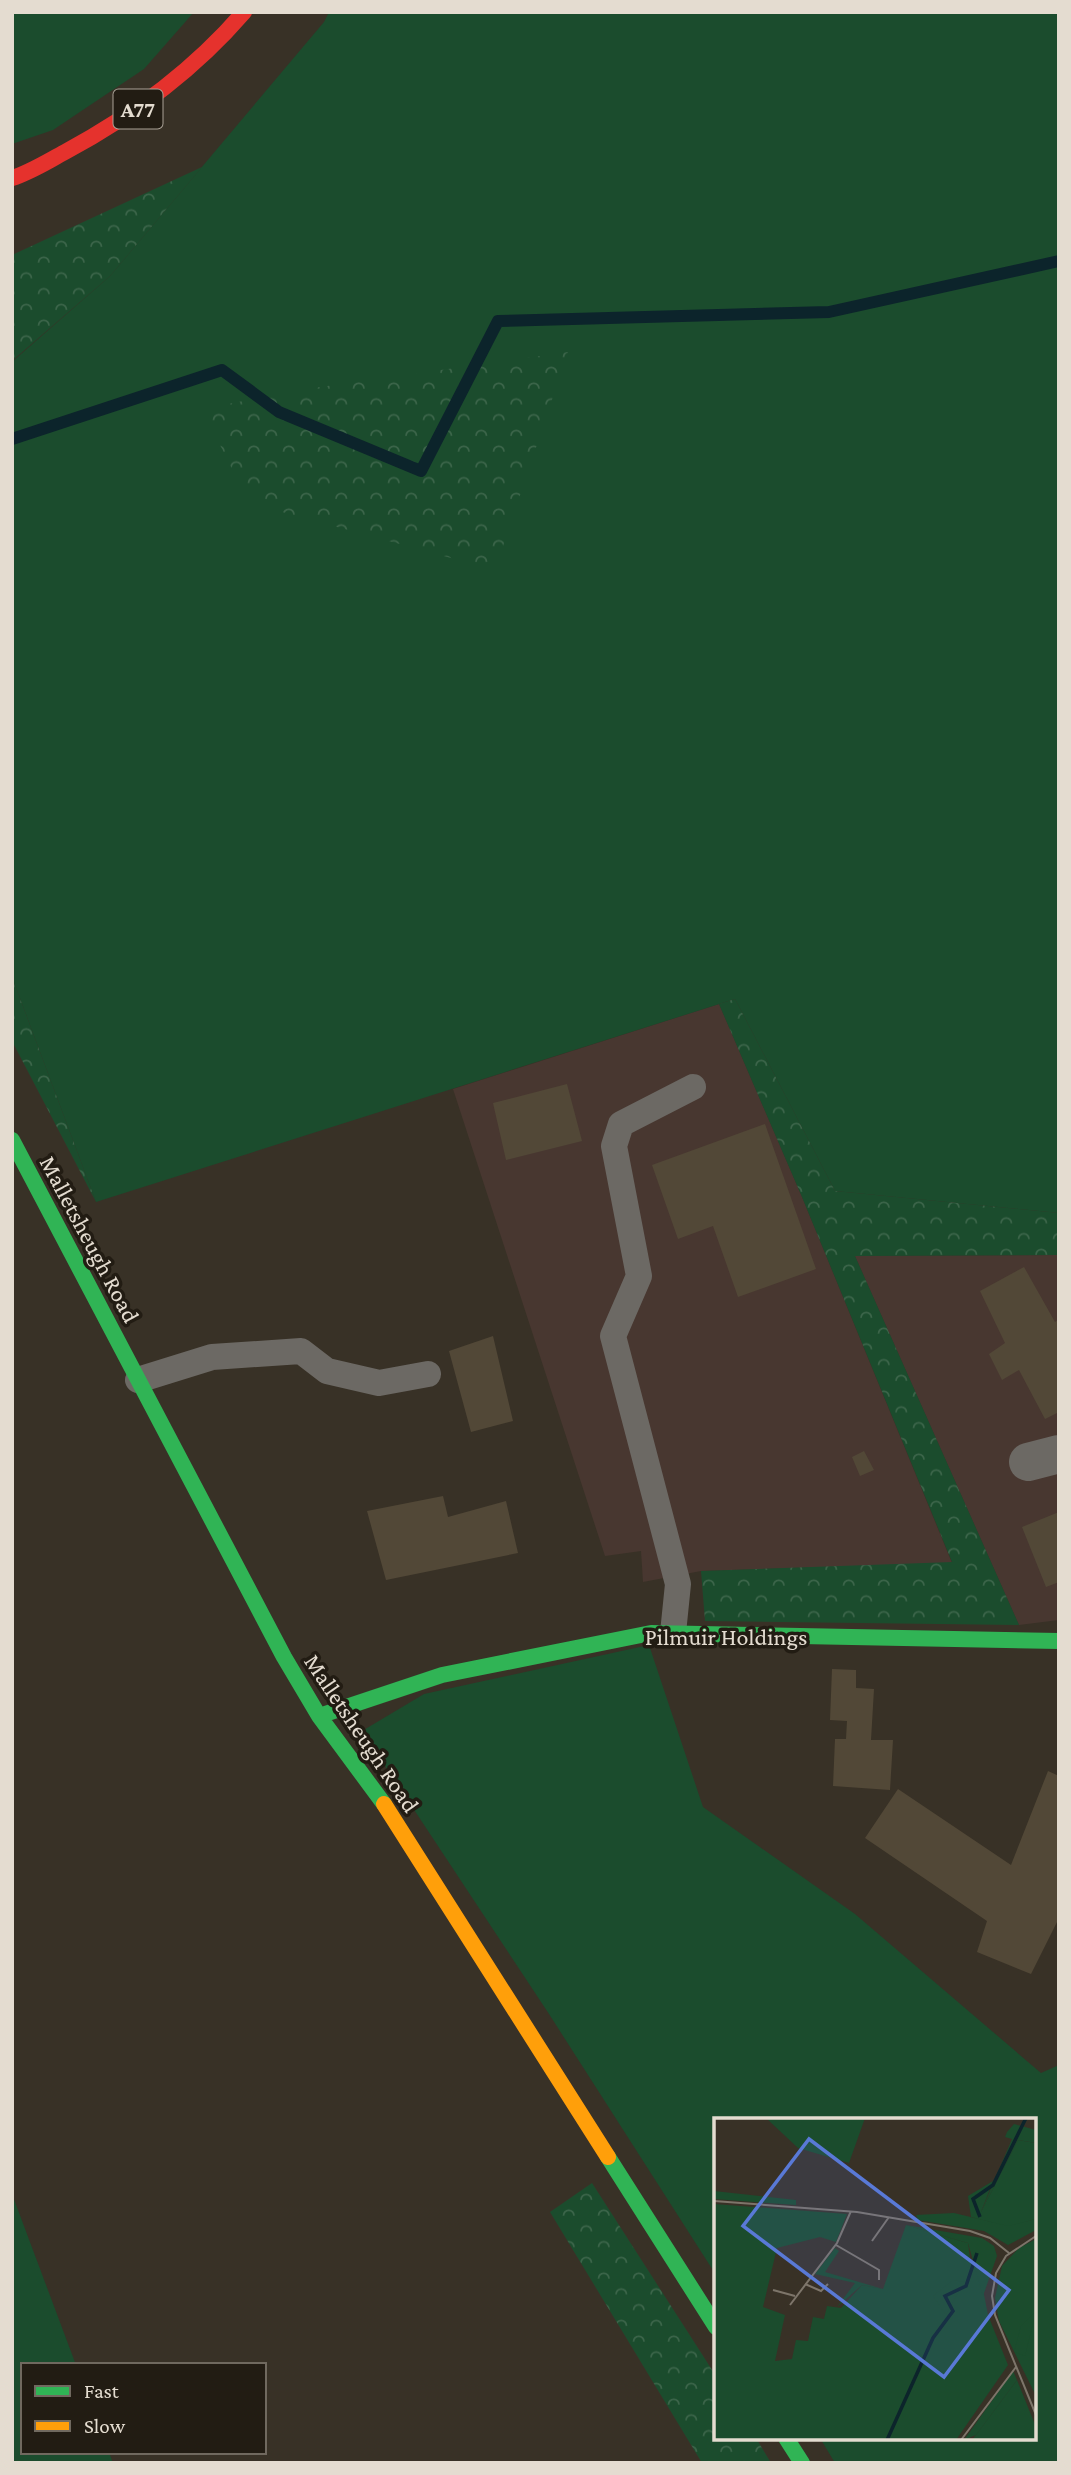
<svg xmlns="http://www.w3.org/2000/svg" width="1071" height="2475" font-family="'Crimson Pro',serif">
<defs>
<pattern id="forest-crowns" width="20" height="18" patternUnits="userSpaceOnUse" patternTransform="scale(1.75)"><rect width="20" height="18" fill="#1b4c2d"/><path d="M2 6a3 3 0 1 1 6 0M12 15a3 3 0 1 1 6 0" fill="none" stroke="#3c654a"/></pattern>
</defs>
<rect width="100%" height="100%" fill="#383126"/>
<path fill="#483730" d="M719 1004 802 1197 952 1563 701 1571 643 1582 641 1551 605 1556 453 1089Z
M1059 1255V1620L1019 1625 855 1256Z"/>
<path fill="#1b4c2d" d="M12 12H194L144 69 53 130 12 144Z
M329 12H1059V1213L835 1191 735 999 96 1202 12 977V364L13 361 110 276 324 22Z
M649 1645 703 1807 855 1914 1041 2073 1059 2065V2463H835L820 2438H1034V2120H716V2275L549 2014 362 1731 424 1694Z
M12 2194 76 2365H23V2452H109L113 2463H12Z"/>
<path fill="url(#forest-crowns)" d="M202 167 110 276 13 360 12 364V255Z
M568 352 495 570 249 503 202 409 306 389Z
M12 977 96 1202 12 1041Z
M735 999 835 1191 1059 1213V1255L855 1256 1019 1625 705 1621 701 1571 952 1562 802 1197 719 1004Z
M592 2183 716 2376V2438H756L771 2463H702L550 2212Z"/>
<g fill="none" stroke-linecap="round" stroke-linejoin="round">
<path stroke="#0c242b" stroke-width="12" d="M12 439 222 370 279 412 421 471 498 321 829 312 1059 261"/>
</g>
<path fill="#524837" d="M567 1084 582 1141 506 1160 493 1103Z
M765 1124 816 1269 738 1297 713 1226 678 1239 652 1165Z
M1024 1267 1055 1322 1059 1319V1412L1045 1419 1019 1370 1002 1380 989 1354 1005 1343 980 1291Z
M493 1336 513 1421 471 1432 449 1351Z
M864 1451 874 1470 860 1476 852 1457Z
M443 1496 448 1517 506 1501 518 1553 386 1580 367 1511Z
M1059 1512V1582L1046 1587 1022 1527Z
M832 1669 856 1670V1688L874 1689 871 1740H893L890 1790 833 1786 835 1739H846L847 1721 830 1720Z
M1048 1771 1059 1776V1918L1031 1974 977 1952 987 1921 865 1838 898 1789 1011 1865Z"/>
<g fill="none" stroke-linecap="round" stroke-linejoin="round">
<path stroke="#6c6964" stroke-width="26" d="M138 1380 212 1357 301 1351 327 1371 379 1383 428 1374
M673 1633 678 1584 613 1336 639 1276 614 1146 621 1124 693 1087"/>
<path stroke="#6c6964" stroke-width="38" d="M1028 1462 1059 1454"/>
<path stroke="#30b455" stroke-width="16" d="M12 1140 284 1657 319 1716 384 1804
M319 1716 442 1675 651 1633 1059 1641
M608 2157 716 2327
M786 2438 802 2463"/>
<path stroke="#ff9f0a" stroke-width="16" d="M384 1804 608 2157"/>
<path stroke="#e5322d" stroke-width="16" d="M12 178C31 172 48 161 65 152 134 115 193 71 244 12"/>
</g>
<g text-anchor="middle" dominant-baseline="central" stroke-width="7" stroke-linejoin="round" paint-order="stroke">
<rect fill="#221c13" stroke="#aaa297" stroke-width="2" x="113.5" y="89.5" width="49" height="39" rx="5"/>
<g font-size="23" font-weight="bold" fill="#e4dcd0">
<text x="138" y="109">A77</text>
</g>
<g font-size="24" fill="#e4dcd0" stroke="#221c13">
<text transform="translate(90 1239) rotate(62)">Malletsheugh Road</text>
<text x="726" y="1636">Pilmuir Holdings</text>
<text transform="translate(362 1733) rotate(56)">Malletsheugh Road</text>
</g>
</g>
<g transform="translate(714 2118)">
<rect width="322" height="322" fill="#383126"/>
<path d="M52 0H151L135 45 84 30ZM304 22 322 25V101L294 109 257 99 254 78 279 63 267 94ZM0 86 133 96 122 124 106 119 63 130 49 189 71 197 61 243 78 241 82 222 94 223 99 199 110 201 113 188 127 190 148 167 169 171 192 107 254 125 256 140 265 151 274 197 294 247 242 322H0ZM322 121V278L285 203 281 180 288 148 305 130ZM303 262 322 309V322H258Z" fill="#1b4c2d"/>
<path d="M300 6 322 12V25L304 22 267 94 298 21 291 19 293 14ZM0 73 82 82V87L0 81ZM240 95 294 108 322 101V112L294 127 270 113 204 102 202 97ZM192 107 268 120 280 128 283 138 269 178 254 125ZM121 130 125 133 111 154 169 171 148 167 123 189 141 165 101 156ZM239 162 250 164 232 197 219 178ZM322 193 311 238 300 234 307 208ZM299 253 303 262 262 317 250 322Z" fill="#1b4c2d"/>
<path fill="none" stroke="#0c242b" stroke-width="3.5" d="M266 99 259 81 279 67 312 0M173 322 219 220 239 193 231 178 252 168 263 135"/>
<path fill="none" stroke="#7d756a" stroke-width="2" d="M0 83 143 94 256 113 276 120 295 135M322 118 292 138 282 155 278 178 281 197 322 297M158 123 175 99M122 127 165 152V162M91 166 107 173 114 166M59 172 81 178M76 187 123 125 137 93M247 322 302 249"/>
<path fill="#5979d6" fill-opacity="0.15" stroke="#5979d6" stroke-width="3.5" d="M95 21 295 172 230 259 29 108Z"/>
<rect width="322" height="322" fill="none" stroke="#e4dcd0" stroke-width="3.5"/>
</g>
<rect width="1071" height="2475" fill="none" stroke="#e4dcd0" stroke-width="28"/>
<rect x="21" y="2363" width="245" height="91" fill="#221c13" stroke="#70695f" stroke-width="2"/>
<rect x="35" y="2386" width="35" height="10" fill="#30b455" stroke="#70695f" stroke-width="2"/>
<text x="84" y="2398" font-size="21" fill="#e4dcd0">Fast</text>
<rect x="35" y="2421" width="35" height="10" fill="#ff9f0a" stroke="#70695f" stroke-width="2"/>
<text x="84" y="2433" font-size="21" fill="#e4dcd0">Slow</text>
</svg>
